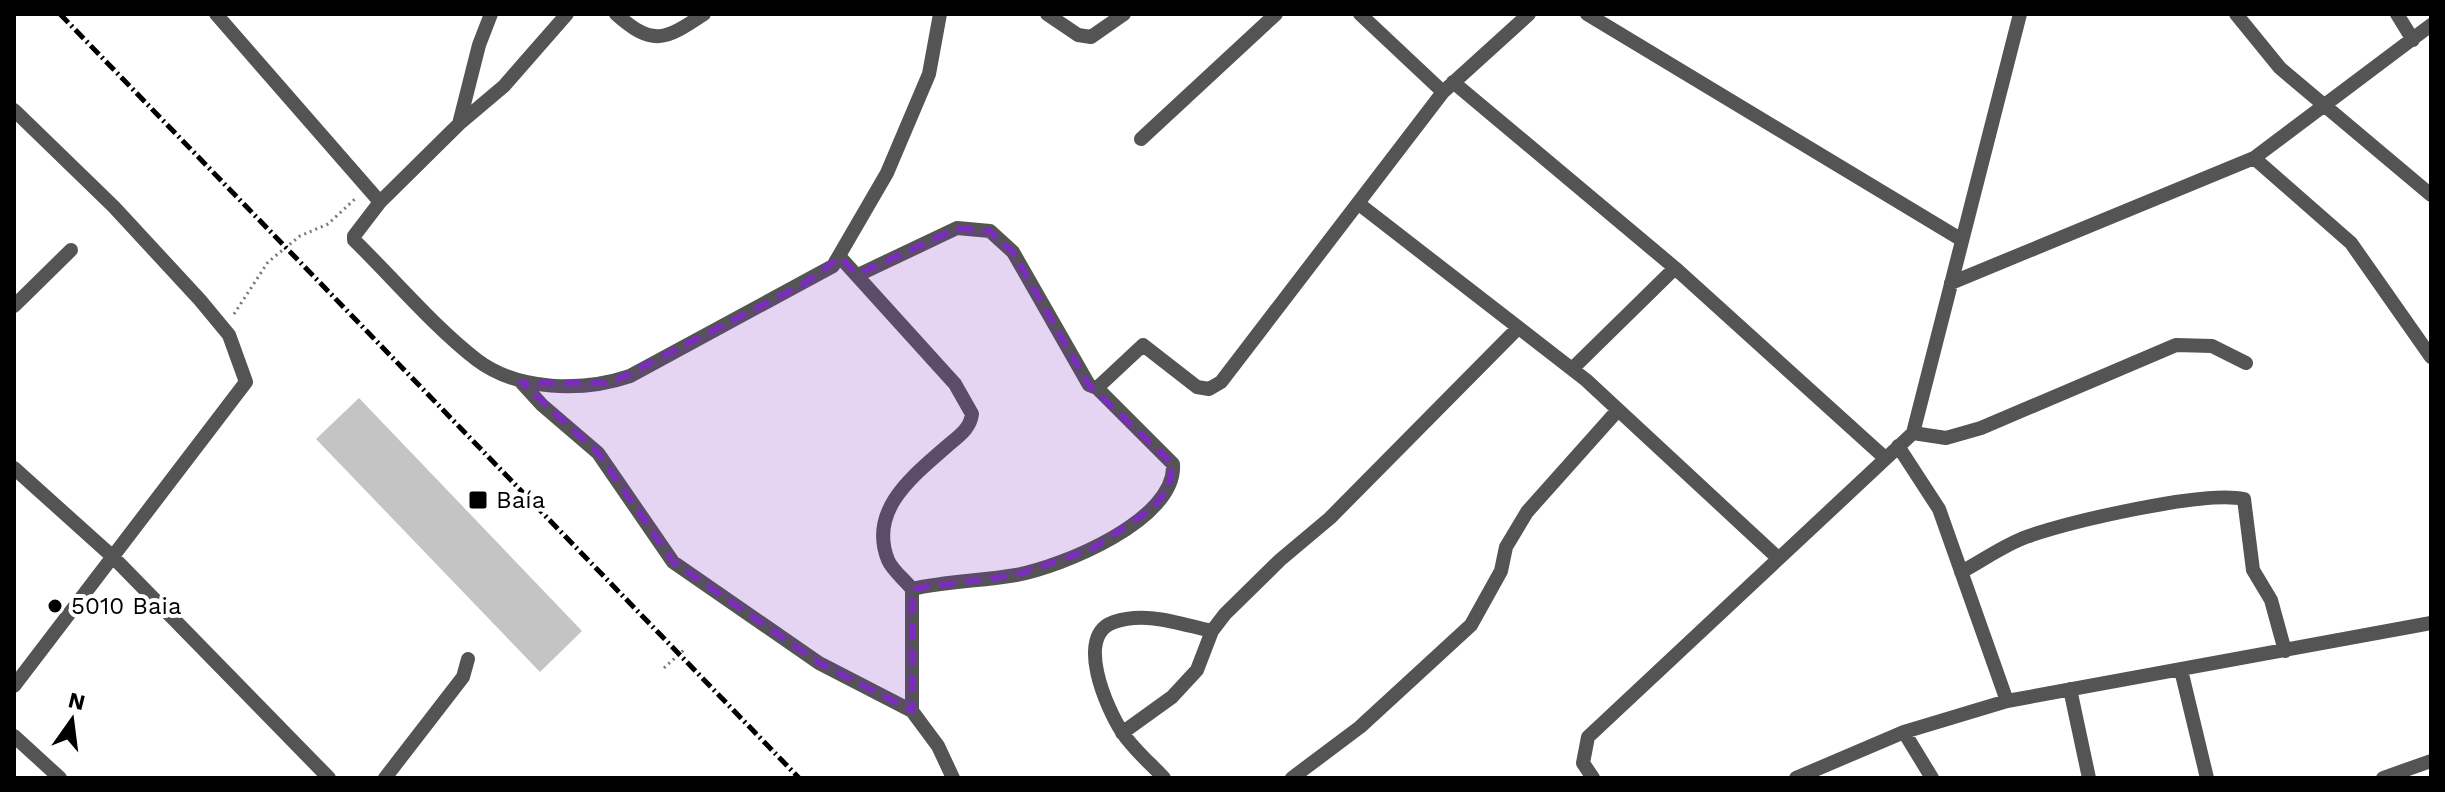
<svg xmlns="http://www.w3.org/2000/svg" width="2445" height="792" font-family="'Work Sans',sans-serif">
<rect width="100%" height="100%" fill="#fff"/>
<path fill="#c4c4c4" d="M359 398 582 631 540 672 316 439Z"/>
<g fill="none" stroke-linecap="round" stroke-linejoin="round">
<path stroke="#767676" stroke-width="3" stroke-dasharray="2 4" stroke-linecap="butt" d="M234 314 268 262 300 236 328 224 356 198
M664 668 686 648"/>
<path stroke="#545454" stroke-width="14" d="M216 14 380 202
M567 14 504 86 459 124 380 202 354 236V240C394 279 434 327 477 360 518 391 583 392 630 376L833 266 887 173 929 74 940 14
M616 14C653 47 665 40 704 14
M1047 14 1078 35 1091 37 1124 14
M1360 14 1443 92
M1587 14 1962 240
M2236 14 2280 68 2431 195
M2397 14 2413 40
M1453 82 1675 268 1885 458
M14 110 114 207 200 300 229 335 246 382 14 686
M459 124 479 45 491 14
M1141 139 1276 14
M2254 158 2351 243 2431 357
M1359 204 1586 380 1778 558
M840 257 955 384 972 414C970 430 957 437 946 447 913 476 868 510 888 560 892 570 905 580 912 589V711
M858 275 957 228 990 231 1013 252 1089 385 1097 388 1173 464C1177 520 1061 567 1016 575 982 581 947 581 912 589
M1951 283 2254 158 2431 25
M14 306 71 250
M1572 369 1675 268
M521 382 542 405 598 453 673 562 819 663 912 711 938 746 953 778
M1097 388 1143 345 1197 387 1209 389 1221 382 1443 92 1529 14
M1913 433 1946 438 1981 428 2176 345 2212 346 2246 363
M1898 446 1939 509 2007 701
M14 468 113 557 329 778
M1961 572C1982 561 2004 545 2026 537 2069 522 2203 490 2244 499L2253 570 2271 600 2285 651
M2181 670 2207 778
M2070 689 2089 778
M1904 732 1932 778
M1122 733 1172 697 1197 670 1212 631 1225 614 1280 560 1330 518 1518 328
M14 736 60 778
M385 778 463 677 468 659
M1164 778C1151 764 1133 749 1122 732 1107 709 1074 635 1114 622 1146 611 1180 624 1212 631
M1292 778 1360 727 1471 625 1501 571 1506 547 1527 512 1618 410
M1593 778 1583 763 1588 737 1913 433 2020 14
M1796 778 1904 732 2007 701 2431 623
M2383 778 2431 761"/>
<path stroke="#000" stroke-width="5" stroke-dasharray="12 4 2 4" stroke-linecap="butt" d="M60 14 799 778"/>
</g>
<path fill="#7b2cbf" fill-opacity="0.2" stroke="#7b2cbf" stroke-width="6" stroke-dasharray="16 10" stroke-linejoin="round" d="M957 228 990 231 1013 252 1089 385 1173 464 1168 490 1150 510 1092 549 1016 575 912 589V711L819 663 673 562 598 453 521 382 610 383 803 284 840 257 857 274Z"/>
<g fill="#000" stroke="#fff" stroke-width="3">
<rect x="468" y="490" width="20" height="20" rx="4"/>
<circle cx="55" cy="606" r="8"/>
</g>
<g text-anchor="middle" dominant-baseline="central" stroke-width="8" stroke-linejoin="round" paint-order="stroke">
<g font-size="24" fill="#000" stroke="#fff" text-anchor="start">
<text x="496" y="500">Baía</text>
<text x="71" y="606">5010 Baia</text>
</g>
</g>
<rect width="2445" height="792" fill="none" stroke="#000000" stroke-width="32"/>
<g transform="translate(72 720) rotate(14)" stroke="#ffffff" stroke-width="6" paint-order="stroke">
<path d="M0-6L14 30L0 20L-14 30Z" fill="#000000"/>
<text y="-12" font-size="22" font-weight="bold" text-anchor="middle" fill="#000000">N</text>
</g>
</svg>
